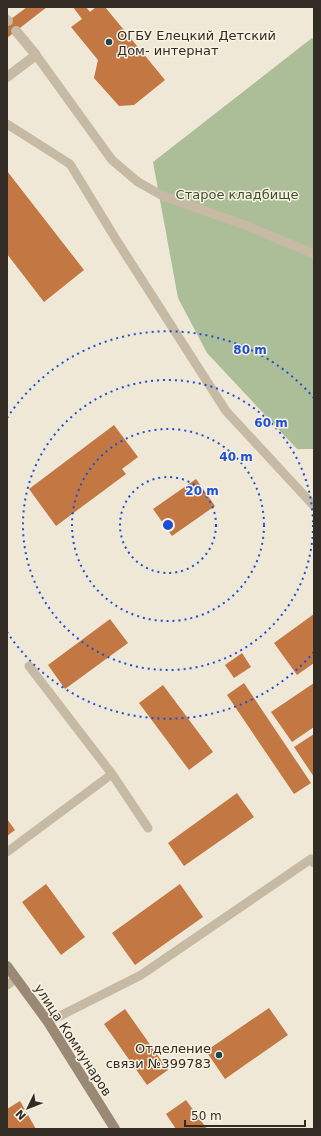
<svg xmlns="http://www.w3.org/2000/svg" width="321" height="1136" font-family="'DejaVu Sans',sans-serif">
<rect width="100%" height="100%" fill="#f0e8d7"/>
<path fill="#abbe98" d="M312 38 314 40V449H297L207 353 178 298 153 162Z"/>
<path fill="#c37742" d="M27 7H47L7 38V22Z
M73 7H86L90 12 96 7H105L165 80 134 105 119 106 94 78 98 60 71 27 82 19Z
M7 171 84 270 44 302 7 254Z
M114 425 138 457 122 469 126 474 56 526 29 489Z
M196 479 215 506 172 536 153 509Z
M314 614V663L297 675 274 643Z
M110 619 128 643 65 689 48 665Z
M242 653 251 667 234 678 225 665Z
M244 683 311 783 294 794 227 695Z
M314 683V727L292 742 271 712Z
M163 685 213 752 189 770 139 703Z
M314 734V777L294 747Z
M237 793 254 817 184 866 168 843Z
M7 819 15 830 7 836Z
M46 884 85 937 61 955 22 902Z
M180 884 203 917 135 965 112 933Z
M269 1008 288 1035 225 1079 206 1051Z
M125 1009 168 1070 147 1085 104 1024Z
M186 1100 207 1129H176L166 1114Z
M20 1101 36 1129H7V1109Z"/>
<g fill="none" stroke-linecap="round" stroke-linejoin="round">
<path stroke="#c7baa4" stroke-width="9" d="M36 55 112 160 138 182 163 196 245 225 314 254
M7 124 70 164 117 241 226 411 314 506
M29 666 112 774 148 828
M7 852 112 774
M7 985 16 979
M48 1022 141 975 311 859 314 863"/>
<path stroke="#c7baa4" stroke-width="10" d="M7 20 8 21
M7 77 36 55 16 31"/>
<path stroke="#9a8975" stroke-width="10" d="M7 966 48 1022 115 1129"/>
</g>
<g fill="none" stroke="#1d4ed8" stroke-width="2" stroke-dasharray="2 4">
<circle cx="168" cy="525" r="48"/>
<circle cx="168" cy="525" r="96"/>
<circle cx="168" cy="525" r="145"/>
<path d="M314 652A193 193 0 0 1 7 632M7 418A193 193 0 0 1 314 398"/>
</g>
<g fill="#1c4652" stroke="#f8f2e3" stroke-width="1.5">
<circle cx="109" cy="42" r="4"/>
<circle cx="219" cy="1055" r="4"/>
</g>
<g text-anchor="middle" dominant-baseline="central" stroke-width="3" stroke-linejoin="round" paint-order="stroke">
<g font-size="13" fill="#332c25" stroke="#f8f2e3" text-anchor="start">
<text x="117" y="35">ОГБУ Елецкий Детский<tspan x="117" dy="15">Дом- интернат</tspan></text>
<text x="211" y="1048" text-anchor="end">Отделение<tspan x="211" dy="15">связи №399783</tspan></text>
</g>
<g font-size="13" fill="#3c502a" stroke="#f8f2e3">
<text x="237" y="194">Старое кладбище</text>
</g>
<g font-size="13" fill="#332c25" stroke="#f8f2e3">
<text transform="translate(73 1040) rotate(57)">улица Коммунаров</text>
</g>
</g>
<circle cx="168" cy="525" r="6" fill="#1d4ed8" stroke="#f8f2e3" stroke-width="2"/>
<g font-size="12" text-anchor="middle" font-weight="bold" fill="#1d4ed8" stroke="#f8f2e3" stroke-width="3" stroke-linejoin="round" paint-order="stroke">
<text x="250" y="354">80 m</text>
<text x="271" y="427">60 m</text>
<text x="236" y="461">40 m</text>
<text x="202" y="495">20 m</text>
</g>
<rect width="321" height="1136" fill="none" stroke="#332c25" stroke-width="16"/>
<g transform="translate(28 1108) rotate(227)" stroke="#f8f2e3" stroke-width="3" paint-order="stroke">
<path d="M0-3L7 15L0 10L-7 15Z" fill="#332c25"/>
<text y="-6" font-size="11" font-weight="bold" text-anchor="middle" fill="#332c25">N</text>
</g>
<path d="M185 1120v6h120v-6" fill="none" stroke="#332c25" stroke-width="2"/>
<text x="191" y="1120" font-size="12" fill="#332c25" stroke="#f8f2e3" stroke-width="3" paint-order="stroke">50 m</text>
</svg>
